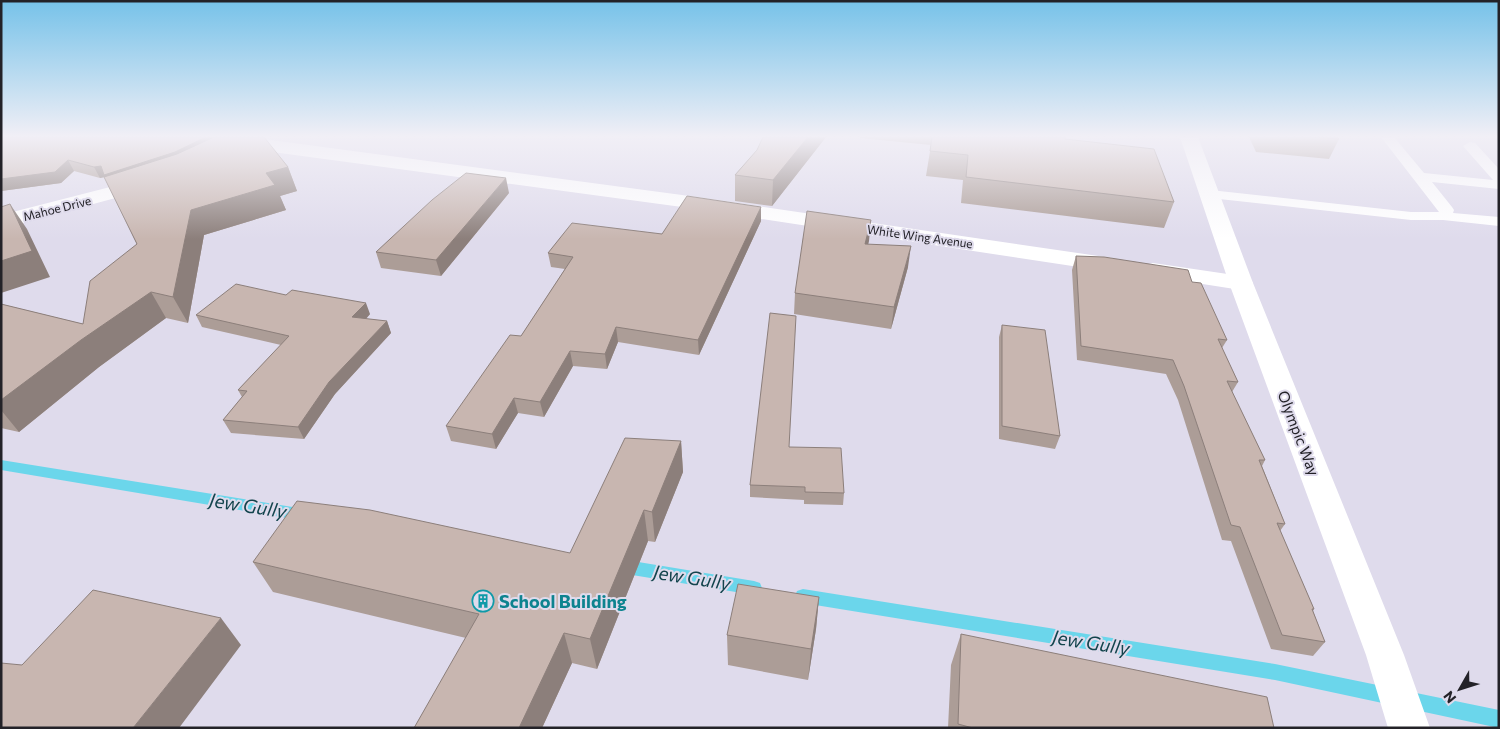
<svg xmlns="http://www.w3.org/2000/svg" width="1500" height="729" font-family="Commissioner,sans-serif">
<rect width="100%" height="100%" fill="#dfdbec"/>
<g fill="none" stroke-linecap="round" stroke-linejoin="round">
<path fill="#6bd6eb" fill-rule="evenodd" d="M1 460 305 509 310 511 313 515 310 519 305 521 1 470Z
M620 559 754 581 760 583 762 588 760 593 754 595 620 573 614 571 612 566 614 561Z
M803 589 1275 664 1499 710V728L1275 680 803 603 797 601 795 596 797 591Z"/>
<path fill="#fff" fill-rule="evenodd" d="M1381 137H1394L1424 173 1493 180 1463 146 1470 142 1475 143 1499 169V189L1432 182 1452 207 1454 210 1453 213 1499 217V226L1443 220H1411L1210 198 1203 194 1210 190 1411 212H1439Z"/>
<path fill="#fff" fill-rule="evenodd" d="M249 137 682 195 1112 258 1120 260 1124 265 1120 270 1112 272 682 207 243 148 236 146 234 142 236 138Z
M149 177 156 179 159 183 156 187 1 229V215Z
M1153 263 1241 276 1250 278 1253 283 1250 288 1241 290 1145 275 1141 270 1145 265Z"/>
<path fill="#fff" fill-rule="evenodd" d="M1180 137H1198L1253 283 1404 655 1430 728H1388L1366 655 1229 283Z"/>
</g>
<path fill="#ac9d97" d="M1 137 288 167 297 191 280 196 286 210 204 235 188 323 166 318 99 367 19 432 1 428V304L83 324 137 244 104 177 100 178 74 171 61 183 1 191Z
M763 137H826L772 206 735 201V175L757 150Z
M860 137H1065V139L1174 202 1164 228 961 203 963 180 926 176 931 145 860 138Z
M1249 137H1337L1339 139 1329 159 1256 152Z
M509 193 441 276 381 268 376 252Z
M761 207V221L699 355 618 342 607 369 573 366 544 417 518 413 496 449 451 441 446 426 521 336 565 269 551 267 548 253 662 234Z
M871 220 868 244 908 267 891 329 794 314 795 293Z
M1076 256 1192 282 1227 340 1222 348 1238 382 1232 392 1265 460 1262 466 1285 524 1280 531 1314 609 1313 611 1325 642 1313 656 1271 649 1231 541 1222 540 1178 400 1166 374 1077 360 1072 270Z
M370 314 366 319 387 321 391 333 335 394 304 439 231 433 223 420 242 397 238 390 281 345 202 327 196 315Z
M1002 325 1060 436 1055 449 999 439V337Z
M681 441 683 472 655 542 648 541 597 669 572 663 542 728H414L466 638 273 592 253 562 570 553Z
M789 447 844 493 843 505 804 504V500L750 497V485Z
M819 597 816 629 808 680 728 665 727 635Z
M961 634 1274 728H948L951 665Z"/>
<path fill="#8c7f7b" d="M206 137H233L105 177 100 178 94 167Z
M808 137H826L772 206 773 180Z
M68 160 74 171 61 183 1 191V179Z
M288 167 297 191 280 196 286 210 204 235 188 323 173 297 191 210 266 173Z
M506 178 509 193 441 276 436 260Z
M10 204 27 229 50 277 1 293V261Z
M761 207V221L699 355 698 340Z
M871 220 869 241 863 265 865 244Z
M911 246 908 267 891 329 894 307Z
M151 292 166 318 99 367 19 432 1 410V400L81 340Z
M366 303 370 314 357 329 352 317Z
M387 321 391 333 335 394 304 439 298 427 329 382Z
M616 327 618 342 607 369 605 354Z
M570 351 573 366 544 417 540 402Z
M514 398 518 413 496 449 492 434Z
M681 441 683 472 655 542 652 512Z
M644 510 648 541 597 669 590 639Z
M819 597 816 629 808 680 811 649Z
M221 618 241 645 179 728H133Z
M564 633 572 663 542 728H519Z"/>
<path fill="#c8b6b0" stroke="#8c7f7b" d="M1 137H206L175 152 104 175 101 166 94 167 68 160 55 172 1 179Z
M214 137H264L288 167 266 173 275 185 191 210 173 297 151 292 81 340 1 400V304L83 324 90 281 137 244 104 177 177 154Z
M763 137H808L773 180 735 175 757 150Z
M932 137H1065V139L1154 149 1174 202 966 177 968 155 930 151Z
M1315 137H1337L1339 139Z
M466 173 506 178 436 260 376 252 432 200Z
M687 196 761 207 698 340 616 327 605 354 570 351 540 402 514 398 492 434 446 426 510 335 521 336 573 257 548 253 572 223 662 234Z
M10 204 32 251 1 261V207Z
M807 211 871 220 865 244 911 246 894 307 795 293Z
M1076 256 1104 257 1188 270 1192 282 1201 283 1227 340 1218 339 1238 382 1227 381 1265 460H1259L1285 524 1277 523 1314 609H1312L1325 642 1282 635 1240 527 1231 525 1184 386 1173 360 1081 346Z
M236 284 286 295 292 290 366 303 352 317 387 321 329 382 298 427 223 420 247 391 238 390 289 336 196 315Z
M770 313 796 316 789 447 841 448 844 493 805 492V487L750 485Z
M1002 325 1045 330 1060 436 1002 426Z
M625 438 681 441 652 512 644 510 590 639 564 633 519 728H414L479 614 253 562 297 501 370 510 570 553Z
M738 584 819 597 811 649 727 635Z
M93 590 221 618 133 728H1V663L22 665Z
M961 634 1267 697 1274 728H973L958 724Z"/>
<linearGradient id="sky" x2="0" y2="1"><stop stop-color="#76c2e9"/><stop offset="0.57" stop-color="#f1eff6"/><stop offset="1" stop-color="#f1eff6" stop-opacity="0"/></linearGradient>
<rect width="1500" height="239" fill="url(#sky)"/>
<defs>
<g id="building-ring" transform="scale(1.125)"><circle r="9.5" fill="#dfdbec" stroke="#0f9aa8" stroke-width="1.5"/><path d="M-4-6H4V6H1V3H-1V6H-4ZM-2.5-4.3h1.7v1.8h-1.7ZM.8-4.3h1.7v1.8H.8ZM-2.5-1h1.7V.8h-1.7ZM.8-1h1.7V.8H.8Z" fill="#0f9aa8"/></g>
</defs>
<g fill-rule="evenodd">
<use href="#building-ring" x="483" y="601"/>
</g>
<g text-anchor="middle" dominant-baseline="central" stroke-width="4" stroke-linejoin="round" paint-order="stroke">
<g font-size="12" fill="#232228" stroke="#dfdbec">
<text transform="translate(57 208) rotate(-14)">Mahoe Drive</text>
<text transform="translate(920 236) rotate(8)">White Wing Avenue</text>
</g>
<g font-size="15" fill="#232228" stroke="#dfdbec">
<text transform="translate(1299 433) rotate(69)">Olympic Way</text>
</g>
<g font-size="18" font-weight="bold" fill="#0d838f" stroke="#dfdbec" text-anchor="start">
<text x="499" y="601">School Building</text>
</g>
<g font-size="19" font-style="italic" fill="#13444d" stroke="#dfdbec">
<text transform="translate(248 505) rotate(9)">Jew Gully</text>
<text transform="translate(692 577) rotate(9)">Jew Gully</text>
<text transform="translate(1091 642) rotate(9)">Jew Gully</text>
</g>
</g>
<rect width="1500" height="729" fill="none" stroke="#232228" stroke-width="5"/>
<g transform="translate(1460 689) rotate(231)" stroke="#dfdbec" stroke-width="4" paint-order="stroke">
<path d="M0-4L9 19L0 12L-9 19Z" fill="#232228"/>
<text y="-8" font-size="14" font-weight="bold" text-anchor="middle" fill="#232228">N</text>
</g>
</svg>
